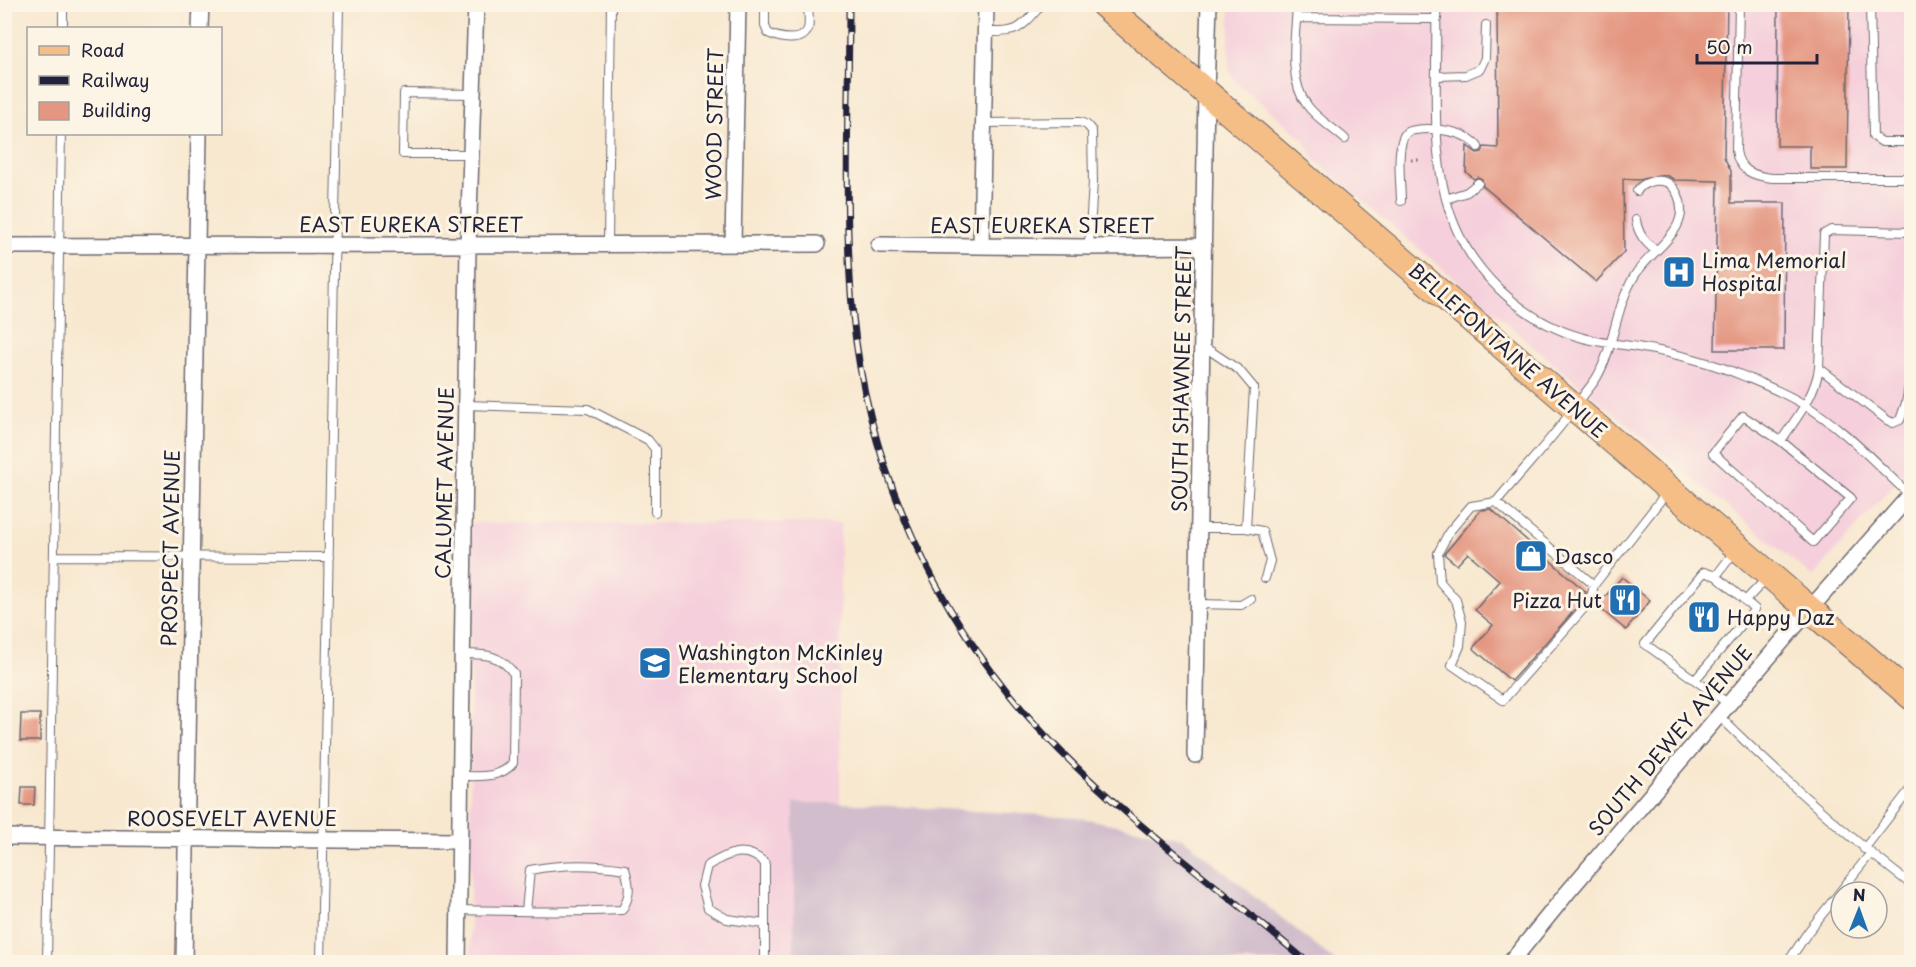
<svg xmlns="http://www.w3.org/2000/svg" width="1916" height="967" font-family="'Playpen Sans',sans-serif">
<rect width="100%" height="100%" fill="#fcf5e5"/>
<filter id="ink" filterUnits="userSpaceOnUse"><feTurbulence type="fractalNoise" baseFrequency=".0167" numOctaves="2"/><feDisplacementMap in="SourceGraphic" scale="12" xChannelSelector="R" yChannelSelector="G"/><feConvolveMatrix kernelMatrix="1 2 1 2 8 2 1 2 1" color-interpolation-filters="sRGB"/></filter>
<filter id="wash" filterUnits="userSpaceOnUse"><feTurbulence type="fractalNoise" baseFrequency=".008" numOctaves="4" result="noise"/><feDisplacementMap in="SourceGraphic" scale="24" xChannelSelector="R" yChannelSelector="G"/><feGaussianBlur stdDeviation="1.35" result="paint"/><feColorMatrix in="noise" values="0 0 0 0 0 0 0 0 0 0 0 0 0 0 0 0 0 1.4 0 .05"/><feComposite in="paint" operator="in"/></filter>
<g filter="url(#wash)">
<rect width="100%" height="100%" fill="#f8e8d0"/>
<path fill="#f5cfdb" d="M1230 5H1911V464L1813 577 1579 385 1315 160 1302 138 1235 81 1229 68Z
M471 523H840V803H794V962H470Z"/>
<path fill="#d1bdcc" d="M794 803H840L1076 817 1183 838 1336 962H794Z"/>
<g id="blocks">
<path fill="#e49681" d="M1497 4H1727L1724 157 1731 171V203H1785L1784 350H1715L1718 181 1675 180 1668 176 1658 175 1640 180 1623 179 1624 252 1596 282 1483 186 1482 179 1478 177 1474 179 1466 172 1467 146 1477 153 1482 152 1484 147 1498 148Z
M1778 4H1849L1847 169H1810V146H1777Z
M1491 509 1586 592 1580 604 1511 681 1473 648 1493 625 1475 610 1500 581 1468 553 1457 565 1444 554 1481 510Z
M1622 577 1650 601 1626 630 1597 606Z
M21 714H40V741H20Z
M22 787H35L34 805H21Z"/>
</g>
</g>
<g filter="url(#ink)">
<use href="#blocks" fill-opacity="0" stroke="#6d676f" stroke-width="1.5"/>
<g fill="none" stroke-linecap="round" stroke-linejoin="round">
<g stroke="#6d676f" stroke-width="10">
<path id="service" d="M765 4V26L768 33C778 38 802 44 808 29 810 22 808 12 808 4
M1297 4C1296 35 1287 79 1307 105 1316 118 1333 128 1345 139
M1362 4H1416
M1436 4C1438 67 1430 138 1446 199 1463 267 1523 325 1592 340 1606 344 1622 344 1637 347 1674 353 1711 362 1746 377 1765 385 1785 393 1803 404 1843 427 1876 464 1910 495
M1437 4 1448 5
M1739 4 1736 150C1738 170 1753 176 1772 178H1912
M1870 4 1873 136 1882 142H1912
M1297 18 1437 19
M63 28V4
M986 32C1020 33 1020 29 1042 4
M1437 76 1466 75 1480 69 1485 58 1486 25
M984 123 1080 122 1087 125 1092 131 1093 182 1089 247
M471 154H403L404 93 473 94
M1637 191C1643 182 1655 179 1666 182 1672 184 1675 189 1678 195 1693 231 1651 249 1635 275 1615 307 1615 345 1597 377 1593 384 1588 389 1583 396 1558 433 1525 467 1496 502L1594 585 1667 492
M1446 199 1467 192 1478 183
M1401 201C1401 185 1395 143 1407 132 1426 126 1466 129 1478 147
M1636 220C1638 234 1645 242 1656 251
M608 244 611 4
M1819 368 1887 420 1893 423 1900 420 1906 403 1912 370
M466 405 588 409 648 440 655 449V512
M1781 441 1851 498 1813 542 1713 453 1743 416 1781 441C1796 418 1815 396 1819 368L1824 234 1831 230 1912 232
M1496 502 1471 506 1449 532 1438 553 1440 582 1456 600 1462 622 1460 646 1452 665 1503 700 1585 607 1592 594 1594 585
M1199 528H1246L1254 388 1239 370 1203 346
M1246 528 1262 531 1270 561 1265 578
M54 556 329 557
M1716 576 1755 609 1695 680 1645 644 1704 572 1716 576 1735 551
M1745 601 1767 578
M1198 604 1241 605 1251 599
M1695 680 1729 704
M1719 716C1780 776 1843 833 1912 885
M460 776C479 776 500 779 513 763L514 674C500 654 485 654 462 654
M1864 849 1912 787
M458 910C513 911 568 913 622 910 631 895 630 886 625 869 594 864 561 864 530 870L526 911
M765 924 727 919 708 908 702 886 707 866C728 853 745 845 765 863V962
M47 962 61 134
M321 962 339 4
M1788 962 1808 932 1870 854"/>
</g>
<g stroke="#6d676f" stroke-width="18">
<path id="minor" d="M200 28 201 4
M733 244 738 4
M879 245 1089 247 1204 246
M4 246 817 244
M981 246 986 4
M1195 755 1206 92 1209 4
M4 837 459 841
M184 962 199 134
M458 962 468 245 476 4
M1511 962 1567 893 1809 610 1912 493"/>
</g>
<g stroke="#6d676f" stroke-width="28">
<path id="primary" d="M1103 4 1912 697"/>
</g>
<path stroke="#6d676f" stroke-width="3" stroke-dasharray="1.5 4.5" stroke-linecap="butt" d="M1411 160H1423"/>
<use href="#service" stroke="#fff" stroke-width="8"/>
<use href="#minor" stroke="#fff" stroke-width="15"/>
<use href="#primary" stroke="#f6be87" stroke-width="26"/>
<g stroke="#22223b" stroke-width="7">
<path id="rail" d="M849 4C849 108 843 213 853 316 868 470 937 619 1042 732 1122 818 1219 886 1307 962"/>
</g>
<use href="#rail" stroke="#fcf5e5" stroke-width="4.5" stroke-dasharray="14" stroke-linecap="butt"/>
</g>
</g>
<defs>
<g id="hospital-square" transform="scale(1.725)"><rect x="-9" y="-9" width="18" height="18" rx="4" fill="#1f6fb2" stroke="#fcf5e5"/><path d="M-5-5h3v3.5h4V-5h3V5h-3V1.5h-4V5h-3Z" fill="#fff"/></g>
<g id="shop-square" transform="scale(1.725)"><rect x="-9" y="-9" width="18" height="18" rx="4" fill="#1f6fb2" stroke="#fcf5e5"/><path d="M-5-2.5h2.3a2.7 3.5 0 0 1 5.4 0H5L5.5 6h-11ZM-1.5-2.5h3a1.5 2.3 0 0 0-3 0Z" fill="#fff"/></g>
<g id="restaurant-square" transform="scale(1.725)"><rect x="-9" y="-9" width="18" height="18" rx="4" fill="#1f6fb2" stroke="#fcf5e5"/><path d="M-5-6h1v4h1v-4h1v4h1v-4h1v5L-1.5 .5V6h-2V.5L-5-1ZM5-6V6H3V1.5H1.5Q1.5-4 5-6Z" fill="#fff"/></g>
<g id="school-square" transform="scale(1.725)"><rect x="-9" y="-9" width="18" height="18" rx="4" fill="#1f6fb2" stroke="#fcf5e5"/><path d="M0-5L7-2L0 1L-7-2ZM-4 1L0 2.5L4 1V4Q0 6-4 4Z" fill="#fff"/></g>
</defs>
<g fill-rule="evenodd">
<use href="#hospital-square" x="1679" y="272"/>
<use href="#shop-square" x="1531" y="556"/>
<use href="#restaurant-square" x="1625" y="600"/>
<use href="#restaurant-square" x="1704" y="617"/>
<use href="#school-square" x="655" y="663"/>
</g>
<g text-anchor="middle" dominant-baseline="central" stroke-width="6" stroke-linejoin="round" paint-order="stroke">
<g font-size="20" fill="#22223b" stroke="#fcf5e5">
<text transform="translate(714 124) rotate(-89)">WOOD STREET</text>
<text x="411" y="224">EAST EUREKA STREET</text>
<text x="1042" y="225">EAST EUREKA STREET</text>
<text transform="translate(1508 350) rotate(41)">BELLEFONTAINE AVENUE</text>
<text transform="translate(1181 379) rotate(-89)">SOUTH SHAWNEE STREET</text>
<text transform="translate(444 483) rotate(-89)">CALUMET AVENUE</text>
<text transform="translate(170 548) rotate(-89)">PROSPECT AVENUE</text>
<text transform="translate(1670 740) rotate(-50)">SOUTH DEWEY AVENUE</text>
<text x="232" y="818">ROOSEVELT AVENUE</text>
</g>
<g font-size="20" fill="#22223b" stroke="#fcf5e5" text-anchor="start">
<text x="1702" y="260">Lima Memorial<tspan x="1702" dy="23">Hospital</tspan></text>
<text x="1554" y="556">Dasco</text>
<text x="1602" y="600" text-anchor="end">Pizza Hut</text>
<text x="1727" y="617">Happy Daz</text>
<text x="678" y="652">Washington McKinley<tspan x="678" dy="23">Elementary School</tspan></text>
</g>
</g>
<rect width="1916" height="967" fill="none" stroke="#fcf5e5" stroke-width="24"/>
<rect x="27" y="27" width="195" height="108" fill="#fcf5e5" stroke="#a5a1a1" stroke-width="1.5"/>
<rect x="39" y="46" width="30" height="9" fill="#f6be87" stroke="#a5a1a1" stroke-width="1.5"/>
<text x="81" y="57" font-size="18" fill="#22223b">Road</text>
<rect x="39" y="76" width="30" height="9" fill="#22223b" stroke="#a5a1a1" stroke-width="1.5"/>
<text x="81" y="87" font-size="18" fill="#22223b">Railway</text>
<rect x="39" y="102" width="30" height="18" fill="#e49681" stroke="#a5a1a1" stroke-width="1.5"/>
<text x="81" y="117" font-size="18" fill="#22223b">Building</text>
<g transform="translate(1859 910) rotate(1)"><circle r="28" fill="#fcf5e5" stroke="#a5a1a1" stroke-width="1.5"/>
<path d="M0-4.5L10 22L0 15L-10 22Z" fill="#1f6fb2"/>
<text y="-9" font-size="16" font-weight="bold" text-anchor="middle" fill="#22223b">N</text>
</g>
<path d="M1697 54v9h120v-9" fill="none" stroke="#22223b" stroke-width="3"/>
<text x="1706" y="54" font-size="18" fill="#22223b" stroke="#fcf5e5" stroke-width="4.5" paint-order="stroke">50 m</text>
</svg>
